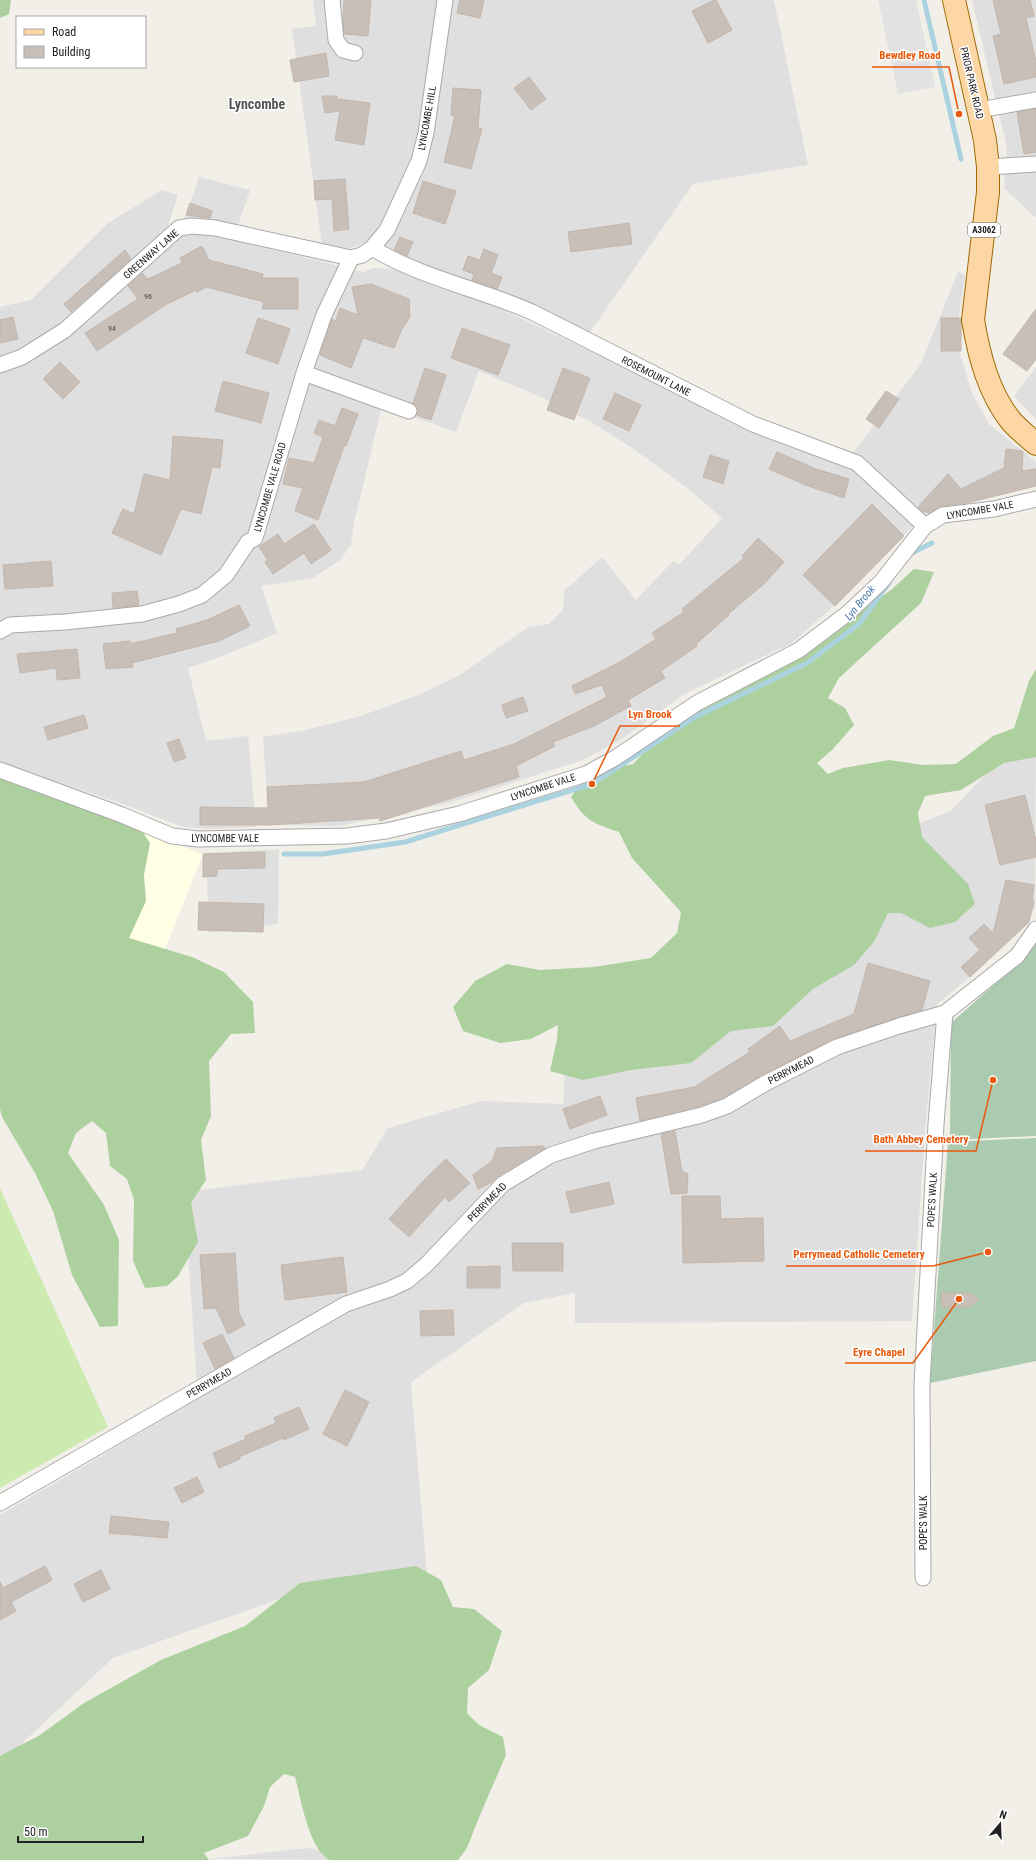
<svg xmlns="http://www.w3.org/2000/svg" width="1036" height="1860" font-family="'Roboto Condensed',sans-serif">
<rect width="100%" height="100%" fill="#f2efe9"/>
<path fill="#e0dfdf" d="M313 0H774L808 165 693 184 588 335 477 286 396 254 369 239 360 245 351 248 339 249 322 245 292 29 316 26Z
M972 0H1036V218L1004 188 1007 148Z
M199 177 250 190 233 240 364 272 373 268 393 269 499 308 754 429 844 465 920 365 958 272 965 275 959 316V351L972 393 989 424 1036 462V486L935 512 917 522 837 603 792 643 684 694 623 738 583 760 449 803 339 826 269 825 263 737 301 731 361 716 418 695 460 675 528 627 549 624 563 610 564 591 602 557 636 600 673 561 679 565 722 518 686 487 632 448 591 422 541 397 479 371 456 432 382 406 354 523 351 545 340 560 313 578 261 586 277 633 225 655 188 668 206 741 248 736 256 827 207 829 183 827 126 805 0 763V307L31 300 108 223 162 190 178 195 162 244 179 235Z
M1036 367V419L1014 396Z
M1036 732 1035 907 1023 928 970 977 937 1004 926 1119 912 1321 575 1323V1293L524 1303 411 1382 427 1574 302 1591 113 1658 0 1764V1515L198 1399 184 1192 362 1170 388 1128 481 1101 563 1104 566 1056 869 843 951 811 1017 741Z
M257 850H279L278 924 209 933 206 853Z
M307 1848 352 1856 358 1860 208 1859Z"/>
<path fill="#ffffe5" d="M0 778 203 854 157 969 0 921Z"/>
<path fill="#cdebb0" d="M0 1188 108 1427 0 1488Z"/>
<path fill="#add19e" d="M0 0H11L9 14 0 18Z
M914 569 934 572 921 603 839 678 828 698 845 708 854 725 833 749 817 763 828 774 843 768 889 760 923 765 956 764 993 736 1014 728 1029 681 1036 669V757L1004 763 961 790 925 796 918 813 922 837 968 884 975 904 955 922 930 928 901 913H888L874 942 854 965 813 989 773 1026 731 1031 691 1063 631 1070 583 1080 550 1071 557 1039 558 1025 531 1039 500 1043 463 1031 453 1007 475 981 507 964 540 970 594 967 651 958 677 933 681 912 632 858 619 832C593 823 585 821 571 797L584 780 609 769 633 764 663 733 856 614 891 590Z
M0 773 138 825 150 843 144 875 146 901 129 938 192 957 224 972 253 1002 255 1033 231 1034 209 1061 211 1116 201 1140 206 1180 191 1203 198 1242 178 1276 167 1286 145 1288 133 1261 134 1200 127 1179 110 1166 106 1133 92 1121 76 1133 68 1153 104 1205 119 1240 118 1326 100 1327 72 1275 53 1211 35 1173 2 1117 0 1109Z
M416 1566 441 1580 453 1607 474 1609 502 1631 489 1670 468 1688 467 1713 479 1725 503 1737 506 1755 480 1815 467 1848 458 1860H330C309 1850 301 1799 295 1777L284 1774 270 1787 264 1806 248 1836 204 1853 209 1860H0V1756L40 1735 84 1703 161 1660 245 1626 300 1583Z"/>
<path fill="#aacbaf" d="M1036 942V1136L950 1140 951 1023 1022 960Z
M1036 1138V1361L930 1383 948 1142Z"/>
<path fill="#e2e2e2" d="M878 0H916L935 87 898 94Z"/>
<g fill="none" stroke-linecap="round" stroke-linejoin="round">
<path stroke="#aad3df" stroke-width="5" d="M924 0 961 159
M910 554 932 543
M284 854H323L405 842 592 784 697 716 807 663 859 624 889 583"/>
</g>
<path fill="#c7bfb8" stroke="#c4b6ab" d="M344 0H371L368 36 344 34 343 18Z
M460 0H484L480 18 457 13Z
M714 0H716L732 30 708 43 692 11Z
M993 0H1030L1034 16 1026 18 1036 62V77L1004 84 993 36 1001 34Z
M326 53 329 76 294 82 290 60Z
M529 77 546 99 531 110 514 88Z
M453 88 481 90 478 128 482 129 471 169 444 162 455 116 451 115Z
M322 96H337V99L370 103 364 145 335 140 340 111 325 113Z
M1036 109V152L1024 154 1017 113Z
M345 179 349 229 334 231 332 199 315 200 314 181Z
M423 181 456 191 445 224 413 213Z
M190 203 212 211 210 218 186 215Z
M629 223 632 244 571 252 568 232Z
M400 237 413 242 407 256 394 250Z
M202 246 209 260 263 274 262 278H298V309H262L264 302 206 287 197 292 196 290 165 305 97 351 85 333 138 299 128 286 142 273 148 279 182 263 180 258Z
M484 249 498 255 491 273 502 277 497 289 472 280 474 274 463 270 468 256 480 260Z
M125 250 131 259 71 312 64 304Z
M371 284 409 299 410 317 402 329 394 348 363 338 351 368 320 355 332 319 336 321 340 308 358 315 352 287Z
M1036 309V359L1027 371 1003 354Z
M13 317 18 339 0 343V320Z
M258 318 290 329 278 364 246 353Z
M941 318H961V351H941Z
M462 328 510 345 498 375 451 358Z
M60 362 80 382 63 399 43 379Z
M425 368 446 375 431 420 417 415 418 409 413 403Z
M563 368 590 378 574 420 547 410Z
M223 381 269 393 261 423 215 411Z
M886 391 899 399 879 428 866 419Z
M615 393 641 405 629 431 603 419Z
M342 408 358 414 346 446H344L318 520 295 511 303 488 283 484 289 458 314 463 323 437 314 433 319 420 335 426Z
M173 436 223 440 220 468 212 467 201 514 181 509 161 555 112 533 123 509 134 514 144 474 170 480Z
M1006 449 1023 451 1022 471 1036 469V486L966 503 942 506 929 513 922 511 918 507 948 474 961 489 1004 468Z
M777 452 816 469 849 479 844 498 808 486 769 469Z
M710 455 729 461 723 484 703 477Z
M872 504 904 536 835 606 803 575Z
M314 524 331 550 311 564 304 553 273 574 265 562 268 560 259 547 278 534 284 544Z
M758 538 784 562 764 584 728 614 729 615 696 644 697 646 661 671 665 678 628 700 631 706 594 726 553 742 555 746 516 766 519 777 380 821 379 818 270 825H200V807L268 808 267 787 364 782 461 751 464 760 514 744 607 697 602 685 575 694 572 686 620 662 656 639 652 633 684 612 682 609 744 558 742 556Z
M51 561 53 586 5 589 3 565Z
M137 591 139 605 113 608 112 593Z
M239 605 250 626 219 641 132 663 133 667 106 669 103 644 130 641V644L177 633 176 629 207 620Z
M77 649 80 678 57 680 56 668 20 673 17 654Z
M523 697 528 711 506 718 502 705Z
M84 715 88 728 48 740 44 727Z
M179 739 186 758 174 762 167 743Z
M1025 795 1036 841V857L1000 865 985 805Z
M265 852V868L217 869V876L203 877V854Z
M1006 880 1034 885 1032 901H1034L1029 922 970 977 961 967 980 950 969 938 984 924 993 933Z
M199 902 264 904 263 932 198 930Z
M868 963 930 981 922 1010 833 1039 760 1076 723 1098 699 1106 640 1121 636 1098 694 1087 750 1052 748 1049 780 1026 790 1041 854 1014Z
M600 1096 607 1115 570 1129 563 1109Z
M675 1131 682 1171 688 1174 687 1193 671 1194 661 1134Z
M543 1146 545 1148 498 1176 492 1182 478 1189 473 1175 492 1161 497 1148Z
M446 1159 470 1183 449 1202 445 1197 409 1237 389 1219 426 1178Z
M609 1182 614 1204 571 1213 566 1192Z
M682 1196H720L721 1219 763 1218 764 1261 683 1263Z
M512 1243H563V1271H513Z
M235 1253 239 1313 245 1325 228 1334 216 1308 204 1309 200 1255Z
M343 1257 347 1292 285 1300 281 1265Z
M500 1266V1288H467V1267Z
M941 1293H971L979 1299 970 1307 942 1308Z
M453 1310 454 1335 421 1336 420 1311Z
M222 1334 234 1358 215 1369 203 1343Z
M345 1390 369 1402 347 1446 323 1434Z
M299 1407 309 1429 284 1440 283 1438 239 1457 240 1459 219 1468 213 1453 246 1439 245 1436 276 1423 274 1418Z
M197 1477 204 1492 182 1503 174 1488Z
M111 1516 169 1522 167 1538 109 1533Z
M45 1566 52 1580 11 1602 16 1611 0 1620V1582L3 1588Z
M101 1570 110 1589 83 1602 74 1584Z"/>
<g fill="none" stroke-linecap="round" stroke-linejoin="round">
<g stroke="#a9a9a9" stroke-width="17">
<path id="minor" d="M332 0 336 40 343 50 355 53
M979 110 1036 100
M988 167 1036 164
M372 248C422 278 480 289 532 312L753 424 857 463 925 526
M0 365 22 357 65 330 179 228 192 226 215 228 351 258 362 255 372 248 387 230 419 161 426 133 445 0
M304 373 409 411
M0 631 10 625 65 622 142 614 179 604 202 595 226 575 248 542 255 538 304 373 324 315 351 258
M0 770 122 815 172 836 198 839 347 836 386 831 459 814 586 774 615 758 697 703 799 650 848 613 881 582 925 526 943 515 994 509 1036 499
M0 1503 346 1304 390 1289 407 1281 426 1265 503 1184 551 1155 594 1141 702 1115 727 1106 764 1084 837 1047 899 1026 945 1013 1017 956 1036 929
M923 1578 922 1384 936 1124 945 1013"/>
</g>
<g stroke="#a06b00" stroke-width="24">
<path id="primary" d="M954 0 985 140 988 167V192L973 320C979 355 988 392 1011 421 1018 429 1028 437 1036 444"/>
</g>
<use href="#minor" stroke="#fff" stroke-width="15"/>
<use href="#primary" stroke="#fcd6a4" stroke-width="22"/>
</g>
<g text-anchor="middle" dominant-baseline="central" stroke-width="3" stroke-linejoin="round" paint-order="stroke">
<g font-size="8" fill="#4b4948">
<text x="148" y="296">96</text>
<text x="112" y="328">94</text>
</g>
<rect fill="#fff" stroke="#646464" stroke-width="1" x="968" y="223" width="32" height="14" rx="3"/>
<g font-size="9" font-weight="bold" fill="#222">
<text x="984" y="230">A3062</text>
</g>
<g font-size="10" fill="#222" stroke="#fff">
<text transform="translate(972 83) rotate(77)">PRIOR PARK ROAD</text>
<text transform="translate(427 118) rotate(-80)">LYNCOMBE HILL</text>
<text transform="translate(151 254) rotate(-41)">GREENWAY LANE</text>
<text transform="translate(656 376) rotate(27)">ROSEMOUNT LANE</text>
<text transform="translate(270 487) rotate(-74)">LYNCOMBE VALE ROAD</text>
<text transform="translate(980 510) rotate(-10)">LYNCOMBE VALE</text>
<text transform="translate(543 787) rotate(-18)">LYNCOMBE VALE</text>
<text x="225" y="838">LYNCOMBE VALE</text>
<text transform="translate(791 1070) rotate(-27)">PERRYMEAD</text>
<text transform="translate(932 1200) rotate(-87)">POPE'S WALK</text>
<text transform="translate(487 1202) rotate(-45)">PERRYMEAD</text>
<text transform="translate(209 1383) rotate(-30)">PERRYMEAD</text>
<text transform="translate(923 1523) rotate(-90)">POPE'S WALK</text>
</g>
<g font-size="11" font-style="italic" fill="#4a7aab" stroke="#fff">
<text transform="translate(860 603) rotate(-51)">Lyn Brook</text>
</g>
<g font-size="14" font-weight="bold" fill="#555" stroke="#fff">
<text x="257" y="104">Lyncombe</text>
</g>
</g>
<path fill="none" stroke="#e8590c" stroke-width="1.5" d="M959 114L949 67H872M592 784L620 726H680M993 1080L976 1151H865M988 1252L933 1266H786M959 1299L913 1363H845"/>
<g fill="#e8590c" stroke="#fff" stroke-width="1.5">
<circle cx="959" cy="114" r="4"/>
<circle cx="592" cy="784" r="4"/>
<circle cx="993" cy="1080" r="4"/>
<circle cx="988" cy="1252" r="4"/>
<circle cx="959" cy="1299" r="4"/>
</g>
<g font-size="11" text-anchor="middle" font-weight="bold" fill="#e8590c" stroke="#fff" stroke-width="3" stroke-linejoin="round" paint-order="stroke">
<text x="910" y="59">Bewdley Road</text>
<text x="650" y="718">Lyn Brook</text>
<text x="921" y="1143">Bath Abbey Cemetery</text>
<text x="859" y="1258">Perrymead Catholic Cemetery</text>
<text x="879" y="1356">Eyre Chapel</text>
</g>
<rect x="16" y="16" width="130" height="52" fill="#ffffff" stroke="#a7a7a7"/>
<rect x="24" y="29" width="20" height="6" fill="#fcd6a4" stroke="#a7a7a7"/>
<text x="52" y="36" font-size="12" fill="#222222">Road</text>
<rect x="24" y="46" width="20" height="12" fill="#c7bfb8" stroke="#a7a7a7"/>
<text x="52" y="56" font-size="12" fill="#222222">Building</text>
<g transform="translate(1000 1824) rotate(19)" stroke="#ffffff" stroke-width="3" paint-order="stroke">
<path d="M0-3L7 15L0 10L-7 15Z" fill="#222222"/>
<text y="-6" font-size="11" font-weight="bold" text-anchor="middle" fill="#222222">N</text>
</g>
<path d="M18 1836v6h125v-6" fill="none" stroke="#222222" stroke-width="2"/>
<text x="24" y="1836" font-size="12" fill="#222222" stroke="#ffffff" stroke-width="3" paint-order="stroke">50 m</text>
</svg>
